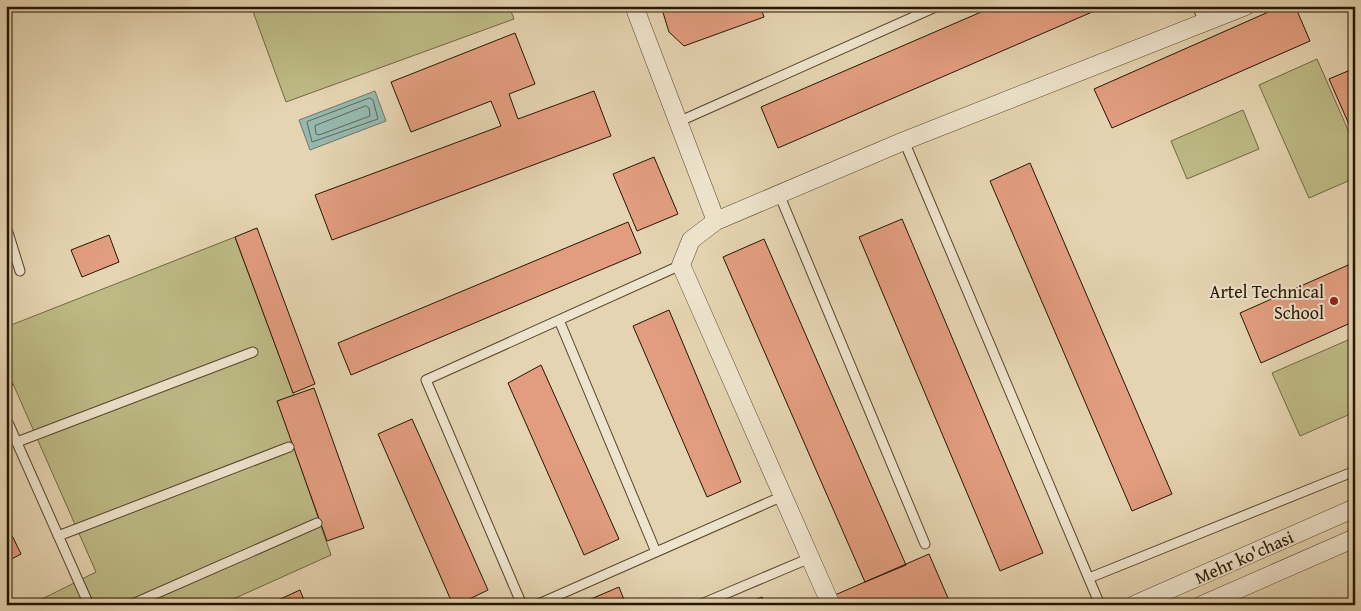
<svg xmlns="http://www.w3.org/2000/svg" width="1361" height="611" font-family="'Gentium Book Plus',serif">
<rect width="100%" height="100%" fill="#e5d4b1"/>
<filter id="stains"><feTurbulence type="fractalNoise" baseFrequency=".004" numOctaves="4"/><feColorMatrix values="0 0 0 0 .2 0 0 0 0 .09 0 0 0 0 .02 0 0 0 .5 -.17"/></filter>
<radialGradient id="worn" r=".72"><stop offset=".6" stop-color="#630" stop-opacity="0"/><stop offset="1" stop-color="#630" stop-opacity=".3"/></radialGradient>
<path fill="#bdba86" stroke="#726843" d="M251 6H509L514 19 286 102Z
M1317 59 1355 146V178L1309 198 1259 85Z
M1243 110 1259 149 1187 179 1171 141Z
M235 237 294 395 278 401 331 555 220 605H30L96 572 6 368V327Z
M1355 337V412L1300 436 1272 373Z"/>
<path fill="#96b8ae" stroke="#697768" d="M375 91 386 121 310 150 299 120Z"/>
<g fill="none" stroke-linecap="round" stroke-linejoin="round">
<path stroke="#5e6657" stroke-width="1" d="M370 98 373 100 378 119 312 142 307 122Z
M366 106 369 108 370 116 319 135 316 134 315 126Z"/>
</g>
<path fill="#e29d80" stroke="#261500" d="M661 6H760L764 17 684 46 669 32Z
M995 6H1106L778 148 761 107Z
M1282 6H1295L1310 41 1112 128 1094 89Z
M515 33 535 84 509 94 518 119 594 91 611 136 332 240 315 195 501 126 491 101 411 132 391 82Z
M1355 68V138L1329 79Z
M654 157 678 214 637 231 613 174Z
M1030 163 1172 494 1132 511 990 181Z
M902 219 1043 553 1000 571 859 237Z
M628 222 641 253 351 375 338 343Z
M257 228 315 384 293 393 235 237Z
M109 235 119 262 82 277 71 250Z
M764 239 906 565 865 582 723 257Z
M1355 262V321L1261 363 1240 313Z
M669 310 741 482 707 497 633 326Z
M541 365 619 539 584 555 508 383Z
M6 368 13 385 6 388Z
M314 388 364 528 327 541 277 401Z
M412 419 488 590 457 605H453L378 434Z
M6 523 21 554 6 562Z
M929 554 951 605H839L835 595Z
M619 587 626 605H593L591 599Z
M300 590 306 605H267Z
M762 597 765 605H744Z"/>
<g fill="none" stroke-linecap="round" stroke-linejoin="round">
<g stroke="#56452c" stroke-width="11">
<path id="lane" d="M1197 6 1205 24
M678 122 938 6
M904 141 1100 605
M779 194 925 544
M6 226 20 271
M559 320 656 552
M6 418 89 605
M17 442 253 352
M58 536 289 447
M1089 578 1355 471
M130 605 317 523
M522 605 426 380 681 265
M536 605 783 496
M699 605 810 558"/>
</g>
<g stroke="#56452c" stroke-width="19">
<path id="street" d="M634 6 716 221
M831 605 681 265 691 240 716 221 904 141 1246 6
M1134 605 1355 508
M1202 605 1355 538"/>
</g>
<use href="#lane" stroke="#eee3cc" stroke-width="9"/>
<use href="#street" stroke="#eee3cc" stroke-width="18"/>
</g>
<circle fill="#8f2418" stroke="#eee3cc" stroke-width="2" cx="1334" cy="301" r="5"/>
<g text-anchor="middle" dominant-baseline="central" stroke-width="4" stroke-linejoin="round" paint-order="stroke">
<g font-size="18" fill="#261500" stroke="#eee3cc" text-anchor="end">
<text x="1324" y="291">Artel Technical<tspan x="1324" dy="21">School</tspan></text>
</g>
<g font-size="18" fill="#261500" stroke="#eee3cc">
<text transform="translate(1244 557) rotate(-24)">Mehr ko'chasi</text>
</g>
</g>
<rect width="1361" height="611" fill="none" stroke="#e5d4b1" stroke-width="25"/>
<rect x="8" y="8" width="1346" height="596" fill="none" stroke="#261500" stroke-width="2.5"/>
<rect x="12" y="12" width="1336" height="586" fill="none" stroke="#261500"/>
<rect width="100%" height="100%" filter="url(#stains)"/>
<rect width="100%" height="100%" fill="url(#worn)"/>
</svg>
